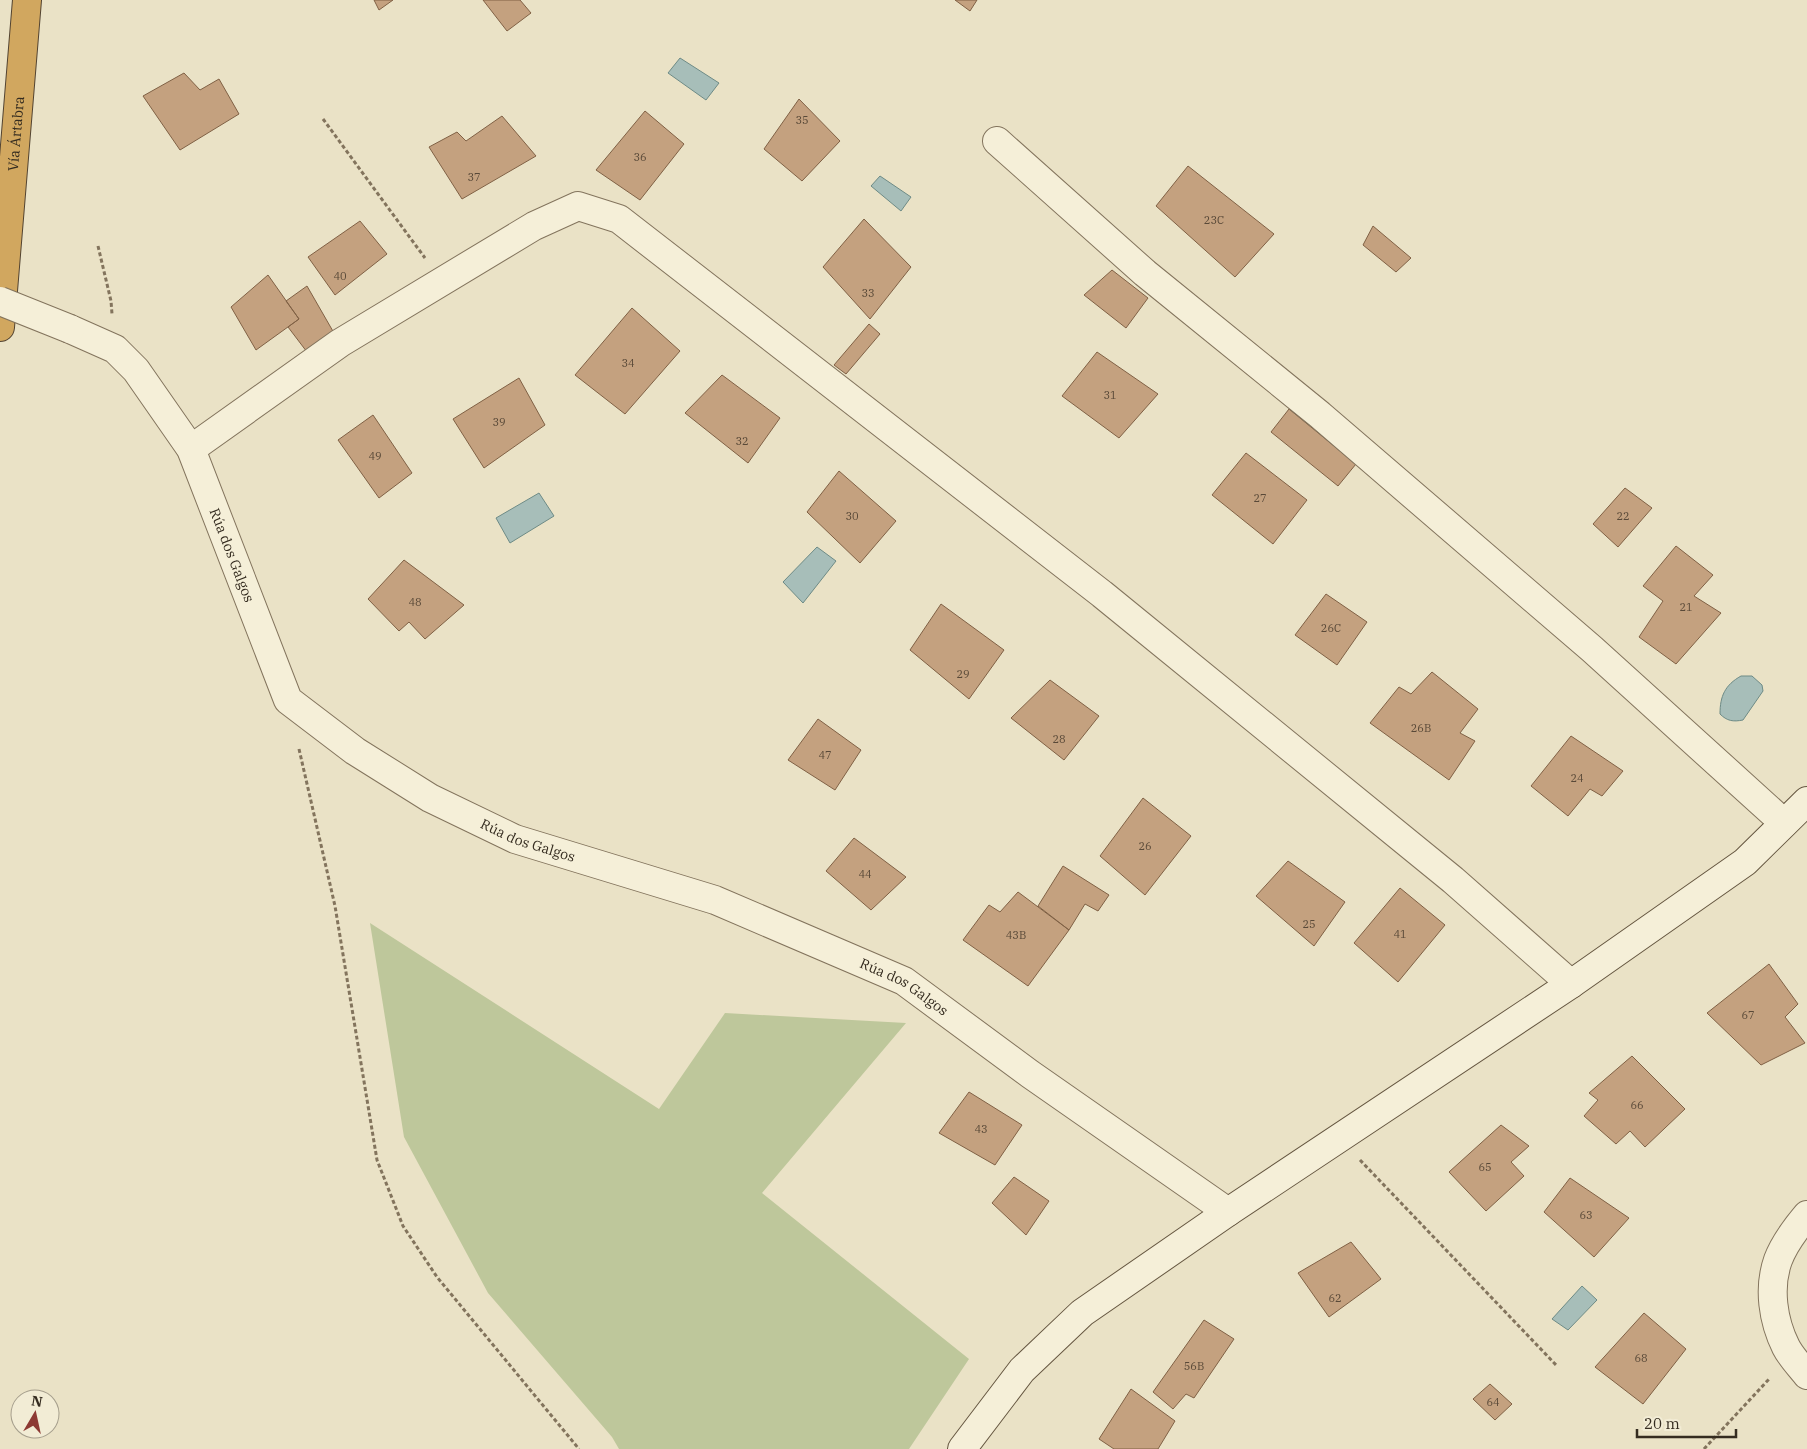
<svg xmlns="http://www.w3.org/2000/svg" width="1807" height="1449" font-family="'IBM Plex Serif',serif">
<rect width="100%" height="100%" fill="#eae2c6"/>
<path fill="#bec79b" d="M370 923 659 1109 725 1013 906 1023 762 1193 969 1359 909 1449H619L612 1437 488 1293 404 1137Z"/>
<path fill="#a7beb9" stroke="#6e8b86" d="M680 58 719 83 706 100 668 73Z
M880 176 911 197 901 211 871 186Z
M539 493 554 516 510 543 496 518Z
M817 547 836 561 803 603 783 582Z
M1741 676H1752L1762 685 1763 691 1743 720C1733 722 1727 721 1720 714 1720 696 1725 685 1741 676Z
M1582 1286 1597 1300 1568 1330 1552 1319Z"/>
<path fill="#c4a17f" stroke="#806145" d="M374 0H393L379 10Z
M483 0H520L531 13 507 31Z
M955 0H977L970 11Z
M184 73 200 90 219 79 239 114 180 150 143 96Z
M799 99 840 141 802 181 764 149Z
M645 111 684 144 640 200 596 170Z
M502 116 536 156 462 199 429 147 457 132 466 141Z
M1188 166 1274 234 1235 277 1156 206Z
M864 219 911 267 870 319 823 267Z
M360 221 387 254 335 295 308 257Z
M1373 226 1411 258 1396 272 1363 245Z
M1112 270 1148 298 1126 328 1084 295Z
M268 275 299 319 256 350 231 307Z
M307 286 334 333 307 352 288 327 299 319 286 301Z
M632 308 680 351 625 414 575 375Z
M869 324 880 334 846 374 834 365Z
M1097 352 1158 394 1119 438 1062 396Z
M722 375 780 418 748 463 685 413Z
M519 378 545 425 484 468 453 419Z
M1289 409 1356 464 1338 486 1271 432Z
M373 415 412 473 379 498 338 440Z
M1246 453 1307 500 1273 544 1212 495Z
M839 471 896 521 860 563 807 512Z
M1625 488 1652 508 1618 547 1593 524Z
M1676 546 1713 575 1694 596 1721 613 1676 664 1639 637 1663 601 1643 586Z
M404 560 464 605 425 639 409 622 399 631 368 599Z
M1326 594 1367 622 1337 665 1295 635Z
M941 604 1004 650 969 699 910 650Z
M1432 672 1478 709 1460 733 1475 741 1449 780 1370 723 1399 687 1411 694Z
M1050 680 1099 716 1064 760 1011 718Z
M818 719 861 750 835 790 788 760Z
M1571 736 1623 771 1602 796 1590 789 1568 816 1531 786Z
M1143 798 1191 836 1145 895 1100 856Z
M854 838 906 877 871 910 826 871Z
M1288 861 1345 902 1314 946 1256 896Z
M1063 866 1109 895 1098 911 1085 904 1069 930 1038 906Z
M1400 888 1445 925 1398 982 1354 943Z
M1018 892 1069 930 1028 986 963 940 989 905 1000 912Z
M1769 964 1798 1004 1785 1017 1805 1043 1761 1065 1707 1013Z
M1632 1056 1685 1109 1645 1147 1630 1131 1616 1144 1584 1116 1598 1100 1589 1093Z
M969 1092 1022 1125 995 1165 939 1133Z
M1501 1125 1529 1146 1511 1162 1524 1176 1486 1211 1449 1172Z
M1014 1177 1049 1201 1026 1235 992 1203Z
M1570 1178 1629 1218 1594 1257 1544 1212Z
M1351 1242 1381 1279 1329 1317 1298 1273Z
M1644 1313 1686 1349 1643 1404 1595 1367Z
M1204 1320 1234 1339 1194 1398 1186 1394 1173 1409 1153 1392Z
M1490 1384 1512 1404 1495 1420 1473 1399Z
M1131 1389 1175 1421 1158 1449H1114L1099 1439Z"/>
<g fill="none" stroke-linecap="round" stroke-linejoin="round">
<g stroke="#83745d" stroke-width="30">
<g id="street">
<path d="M997 141 1145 273 1320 415 1592 649 1784 823"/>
<path id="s1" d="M70 329 115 349 136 370 191 449 288 700 355 751 430 798 515 839 715 900 904 981 1030 1074 1228 1212"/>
<path d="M191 449 340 343 534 226 578 206 619 219 1102 594 1453 880 1571 984"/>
<path d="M1807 1215C1796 1228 1784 1244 1778 1260 1768 1288 1773 1321 1786 1347 1791 1357 1800 1366 1807 1375"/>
</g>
</g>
<g stroke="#655640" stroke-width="30">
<path id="secondary" d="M962 1449 1022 1370 1082 1313 1228 1212 1571 984 1745 862 1807 801"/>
</g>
<g stroke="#524331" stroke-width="30">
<g id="highway">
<path id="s2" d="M0 327 27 0"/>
</g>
</g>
<path stroke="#83745d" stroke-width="3" stroke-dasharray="4 2.5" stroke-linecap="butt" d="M323 119 425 258
M98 246 111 301 112 314
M299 749 335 906 377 1160 403 1226 437 1277 579 1449
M1360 1160 1557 1366
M1704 1449 1770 1378"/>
<use href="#street" stroke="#f5efd8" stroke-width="28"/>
<use href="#secondary" stroke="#f5efd8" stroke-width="28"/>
<use href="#highway" stroke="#d1a75f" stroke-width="28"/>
<g stroke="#83745d" stroke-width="30" stroke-linecap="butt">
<path id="street-bridge" d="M0 301 70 329"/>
</g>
<use href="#street-bridge" stroke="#f5efd8" stroke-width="28"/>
</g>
<g text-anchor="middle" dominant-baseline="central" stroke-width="4.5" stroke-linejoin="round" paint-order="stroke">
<g font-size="11" fill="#594938">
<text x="802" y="120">35</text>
<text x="640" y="157">36</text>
<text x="474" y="177">37</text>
<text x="1214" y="220">23C</text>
<text x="340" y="276">40</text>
<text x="868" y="293">33</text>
<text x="628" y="363">34</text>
<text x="1110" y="395">31</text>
<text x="499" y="422">39</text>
<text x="742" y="441">32</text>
<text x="375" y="456">49</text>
<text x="1260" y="498">27</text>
<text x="852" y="516">30</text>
<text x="1623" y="516">22</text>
<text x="415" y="602">48</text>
<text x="1686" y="607">21</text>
<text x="1331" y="628">26C</text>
<text x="963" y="674">29</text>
<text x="1421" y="728">26B</text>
<text x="1059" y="739">28</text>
<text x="825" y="755">47</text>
<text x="1577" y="778">24</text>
<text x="1145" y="846">26</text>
<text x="865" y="874">44</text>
<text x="1309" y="924">25</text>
<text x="1400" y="934">41</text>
<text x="1016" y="935">43B</text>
<text x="1748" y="1015">67</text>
<text x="1637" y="1105">66</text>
<text x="981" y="1129">43</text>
<text x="1485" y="1167">65</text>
<text x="1586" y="1215">63</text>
<text x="1335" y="1298">62</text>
<text x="1641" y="1358">68</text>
<text x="1194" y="1366">56B</text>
<text x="1493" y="1402">64</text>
</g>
<g font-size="14" fill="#352c20" stroke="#f2ecd5">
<text stroke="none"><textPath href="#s2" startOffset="194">Vía Ártabra</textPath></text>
<text stroke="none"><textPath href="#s1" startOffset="289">Rúa dos Galgos</textPath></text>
<text stroke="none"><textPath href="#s1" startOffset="724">Rúa dos Galgos</textPath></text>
<text stroke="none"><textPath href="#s1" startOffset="1129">Rúa dos Galgos</textPath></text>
</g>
</g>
<g transform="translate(35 1414) rotate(9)"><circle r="24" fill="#f2ecd5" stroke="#a69f8d"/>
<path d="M0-4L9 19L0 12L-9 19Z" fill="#8d3933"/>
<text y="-8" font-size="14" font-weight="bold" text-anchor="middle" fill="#352c20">N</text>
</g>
<path d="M1637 1429v8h99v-8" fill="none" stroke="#352c20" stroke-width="2.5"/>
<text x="1644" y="1429" font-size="15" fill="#352c20" stroke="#f2ecd5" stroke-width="4" paint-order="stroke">20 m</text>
</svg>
